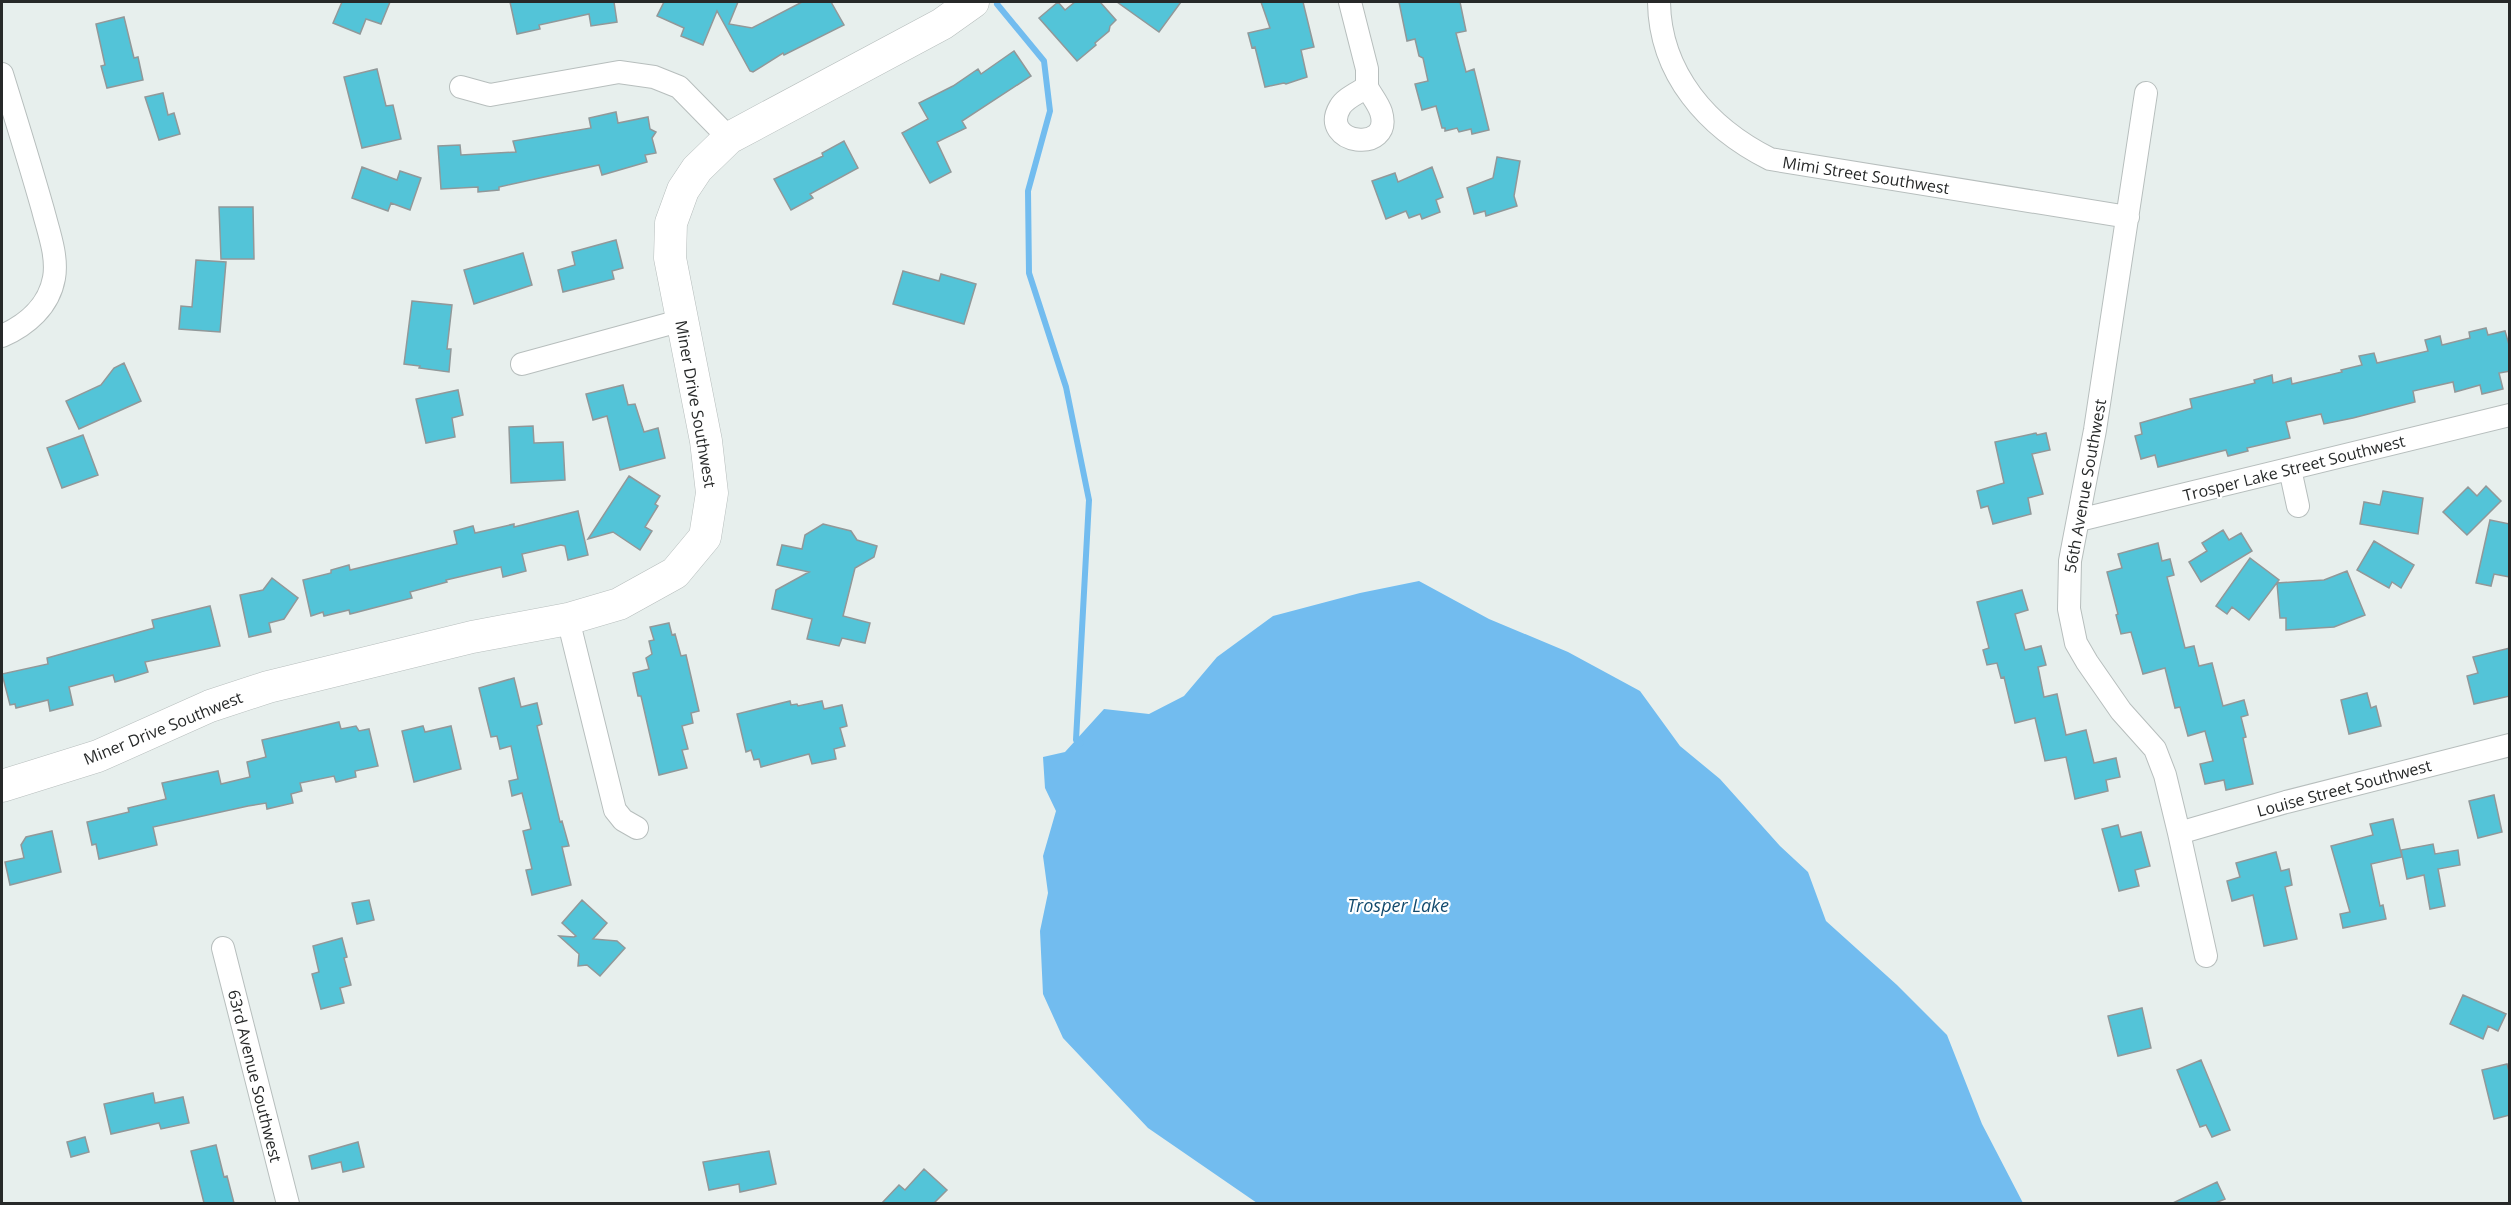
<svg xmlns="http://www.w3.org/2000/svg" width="2511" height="1205" font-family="'Open Sans',sans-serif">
<rect width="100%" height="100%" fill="#e7efed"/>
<path fill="#72bcef" d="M1419 581 1489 619 1568 652 1640 691 1680 746 1720 779 1780 846 1808 872 1826 921 1897 985 1947 1035 1982 1124 2023 1203H1257L1148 1128 1063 1038 1043 994 1040 931 1048 893 1043 856 1056 811 1045 788 1043 757 1065 752 1104 709 1149 714 1184 696 1217 657 1273 616 1360 593Z"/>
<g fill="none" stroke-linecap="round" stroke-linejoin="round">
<path stroke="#72bcef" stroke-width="6" d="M997 4 1044 61 1050 111 1028 191 1029 273 1066 387 1089 500 1076 740 1081 743"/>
</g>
<path fill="#53c4d8" stroke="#919899" stroke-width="1.5" d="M342 2H390L381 24 366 19 360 34 333 23Z
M510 2H614L617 22 591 26 589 14 539 25 540 29 517 34Z
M664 2H738L729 24 752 28 802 2H831L844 25 784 55 783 53 753 72 750 71 717 11 703 45 681 36 684 28 657 16Z
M1058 2 1065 10 1075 2H1100L1116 20 1110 26 1109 31 1095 43 1096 45 1077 61 1039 18Z
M1117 2H1181L1159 32Z
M1261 2H1303L1314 47 1301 50 1307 77 1286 84 1284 83 1265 87 1255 47 1252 48 1248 33 1270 28Z
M1399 2H1460L1466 31 1456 33 1466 72 1474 69 1489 130 1472 134 1471 129 1459 132 1457 128 1445 131V128H1442L1436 106 1422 110 1415 84 1428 81 1423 58 1419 56 1415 39 1407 41Z
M124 17 134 58 138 57 143 80 107 88 101 66 105 65 96 24Z
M1014 51 1031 76 962 121 966 128 937 142 951 172 930 183 902 133 928 119 919 103 953 86 978 69 981 74Z
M377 69 386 106 393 105 401 139 362 148 344 77Z
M163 93 168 115 174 113 180 134 159 140 145 97Z
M616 112 618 123 648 117 650 129 656 132 652 138 656 153 645 155 647 162 602 175 599 165 499 187V190L478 192V187L441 189 438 146 460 145 461 155 516 152 513 141 591 128 589 118Z
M844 141 858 168 810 194 813 198 791 210 774 179 823 156 822 153Z
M1497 157 1520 161 1514 196 1517 206 1486 216 1485 211 1474 214 1467 188 1493 178Z
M362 167 397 180 400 171 421 178 410 210 391 203 388 211 352 198Z
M1432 167 1443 197 1436 200 1440 212 1422 219 1420 214 1409 218 1406 211 1386 219 1372 181 1395 173 1398 182Z
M219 207H253L254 259H221Z
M616 240 623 268 612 271 614 279 563 292 558 270 575 265 572 252Z
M523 253 532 285 474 304 464 270Z
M196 260 226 262 220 332 179 329 181 306 192 307Z
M903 271 939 281 941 274 976 284 964 324 893 304Z
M412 301 452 305 447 349H451L449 372 419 368 420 366 404 364Z
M2486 328 2488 335 2505 331 2510 348V371L2499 373 2503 389 2482 394 2480 385 2455 392 2453 382 2413 391 2415 402 2353 418 2324 424 2321 414 2286 422 2290 438 2247 448 2248 451 2228 456 2226 450 2158 467 2155 455 2141 459 2135 436 2142 434 2140 423 2192 408 2190 399 2255 383 2254 380 2272 375 2273 383 2291 378 2292 384 2342 372 2341 370 2362 365 2359 356 2374 353 2377 363 2428 351 2425 340 2440 336 2442 345 2470 338 2469 332Z
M124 363 141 401 79 429 66 401 101 385 114 368Z
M623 385 628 405 635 404 644 432 658 428 665 458 620 470 607 416 593 420 586 394Z
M458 390 463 415 452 418 455 437 426 443 416 399Z
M533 426 534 443 563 442 565 480 511 483 509 427Z
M2036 433 2037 435 2046 433 2050 450 2032 454 2043 494 2028 498 2031 514 1993 524 1988 506 1981 508 1977 491 2004 483 1995 442Z
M83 435 98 475 62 488 47 448Z
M629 476 660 496 655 504 658 506 645 527 652 531 640 550 613 532 588 539Z
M2486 486 2501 501 2467 535 2443 512 2468 487 2477 496Z
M2383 491 2423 498 2418 534 2360 524 2364 502 2380 505Z
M578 511 588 555 568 560 565 546 561 545 522 554 526 571 503 577 501 567 446 580 447 582 410 592 412 598 350 614 349 610 324 616 323 612 311 616 303 580 331 573V570L349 565 350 570 457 544 454 531 473 526 475 533 514 524V527Z
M2490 520 2510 524V577L2494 574 2491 586 2476 583Z
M823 524 851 531 857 540 877 546 874 557 855 568 843 616 870 623 865 643 842 638 839 646 807 639 812 619 772 609 776 590 809 572 777 565 782 545 802 549 805 535Z
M2223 530 2229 540 2241 533 2252 551 2201 582 2189 562 2207 551 2202 543Z
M2374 541 2414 565 2401 588 2392 582 2389 588 2357 570Z
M2158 543 2162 561 2170 559 2174 575 2167 577 2185 648 2194 646 2199 666 2212 663 2223 706 2244 700 2248 715 2241 717 2246 737 2243 738 2253 784 2226 790 2224 780 2205 784 2200 764 2213 761 2205 731 2188 736 2180 707 2175 708 2165 668 2143 674 2131 632 2121 634 2116 615 2118 614 2107 572 2122 568 2118 554Z
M2250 558 2279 580 2249 620 2232 607 2227 614 2216 606Z
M2347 571 2365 615 2334 627 2286 630V618H2280L2277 583 2324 580Z
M272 578 298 598 284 619 269 623 271 632 249 637 240 595 263 590Z
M2022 590 2028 610 2015 614 2025 650 2041 646 2046 665 2038 667 2044 697 2057 694 2066 735 2086 730 2094 763 2116 758 2120 777 2106 780 2108 791 2075 799 2066 757 2045 761 2035 718 2015 723 2004 677 2001 678 1997 663 1987 665 1983 650 1989 648 1977 602Z
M210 606 220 646 145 662 148 672 115 682 113 675 69 687 73 705 50 711 48 700 16 708 15 704 10 705 2 674 48 664 47 658 154 628 152 620Z
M669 623 672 635 675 634 681 656 686 655 699 711 691 713 693 723 682 726 688 749 682 750 687 768 659 775 641 696H638L633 673 649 669 646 658 652 654 649 641 654 640 650 627Z
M2510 648V696L2474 704 2467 676 2478 673 2473 657Z
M514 678 521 707 537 703 542 724 537 726 560 822 562 821 569 846 562 847 571 885 532 895 526 870 532 869 523 831 531 829 522 793 512 796 509 781 518 779 511 746 500 749 497 736 491 737 479 688Z
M2367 693 2371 708 2376 706 2381 726 2349 734 2341 700Z
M790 701 791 705 797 704 798 706 822 701 824 709 842 705 847 726 840 728 845 746 834 749 836 759 812 764 809 754 761 767 759 759 754 760 751 750 746 752 737 714Z
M339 722 341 729 356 726 359 731 369 729 378 766 355 771 356 777 336 782 334 776 300 783 302 791 291 794 293 803 267 809 266 803 248 806 153 827 157 845 99 859 96 844 92 845 87 822 129 812 128 808 166 799 162 783 218 771 221 784 250 777 247 762 266 757 262 740Z
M423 726 425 732 451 726 461 769 414 782 402 731Z
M2494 795 2502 832 2478 838 2469 801Z
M2393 819 2402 857 2371 864 2380 906 2383 905 2386 919 2343 928 2340 914 2350 912 2331 846 2373 835 2370 824Z
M2118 825 2121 837 2141 832 2150 866 2135 870 2139 886 2119 891 2102 829Z
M52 831 61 872 10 885 5 862 24 858 21 845 26 837Z
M2433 844 2435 854 2458 850 2460 865 2438 869 2445 906 2430 909 2424 875 2407 879 2401 850Z
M2276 852 2281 871 2289 869 2292 885 2285 887 2297 939 2264 946 2253 895 2232 901 2227 881 2240 877 2236 863Z
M369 900 374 920 357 924 352 903Z
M582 900 607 923 593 939 617 941 625 948 600 976 587 965 578 966 579 954 559 936 574 937 576 936 562 923Z
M342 938 347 957 344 958 351 985 340 988 344 1003 321 1009 312 974 319 972 313 946Z
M2463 995 2506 1014 2498 1031 2488 1026 2483 1039 2450 1024Z
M2142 1008 2151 1048 2118 1056 2108 1016Z
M2201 1060 2230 1130 2212 1137 2206 1125 2200 1127 2177 1070Z
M2507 1064 2510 1075V1115L2494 1119 2482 1070Z
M153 1093 155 1103 183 1097 189 1123 161 1129 159 1123 111 1134 104 1104Z
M85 1137 89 1152 71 1157 67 1142Z
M358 1142 364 1167 343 1172 341 1162 312 1169 309 1156Z
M216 1145 224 1177 227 1176 234 1203H204L191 1151Z
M769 1151 776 1184 740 1192 739 1184 709 1190 703 1162Z
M924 1169 947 1190 934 1203H882L899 1185 905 1190Z
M2217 1182 2225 1199 2215 1203H2173Z"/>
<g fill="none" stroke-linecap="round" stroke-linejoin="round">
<g stroke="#b7bebd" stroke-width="24">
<path id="street" d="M1350 2 1367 69V87
M1659 2C1660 74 1708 128 1770 159L2128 217
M2 74C16 119 30 164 43 210 48 230 58 256 54 278 49 306 27 325 2 336
M461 87 490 95 619 72 654 77 679 87 729 138
M1367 87C1371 95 1378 103 1381 112 1394 155 1318 144 1340 107 1345 98 1358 93 1367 87Z
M2146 93 2095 430 2070 561 2069 609 2076 643 2087 662 2121 711 2155 749 2165 775 2179 833 2206 956
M522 364 683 320
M2290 469 2298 506
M2079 520 2510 415
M568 619 615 810 623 820 637 828
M2179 833 2286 802 2510 745
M223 948 288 1204"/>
</g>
<g stroke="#b7bebd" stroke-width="33">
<path id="secondary" d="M2 786 98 756 210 706 268 687 472 637 568 619 619 604 675 573 705 537 712 493 706 441 670 258 671 223 683 190 697 169 729 138 942 24 973 2"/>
</g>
<use href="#street" stroke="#fff" stroke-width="22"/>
<use href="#secondary" stroke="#fff" stroke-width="32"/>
</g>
<g text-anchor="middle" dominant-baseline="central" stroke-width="4.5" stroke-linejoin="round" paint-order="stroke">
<g font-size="16" fill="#272929" stroke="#fff">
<text transform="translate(1866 175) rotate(9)">Mimi Street Southwest</text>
<text transform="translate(696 404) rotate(80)">Miner Drive Southwest</text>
<text transform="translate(2294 468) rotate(-14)">Trosper Lake Street Southwest</text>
<text transform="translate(2085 486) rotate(-80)">56th Avenue Southwest</text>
<text transform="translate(163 728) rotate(-22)">Miner Drive Southwest</text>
<text transform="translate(2344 788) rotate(-15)">Louise Street Southwest</text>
<text transform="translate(255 1076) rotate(76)">63rd Avenue Southwest</text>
</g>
<g font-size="18" font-style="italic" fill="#134b6e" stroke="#fff">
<text x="1398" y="905">Trosper Lake</text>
</g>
</g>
<rect width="2511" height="1205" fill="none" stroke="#272929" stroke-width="6"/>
</svg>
